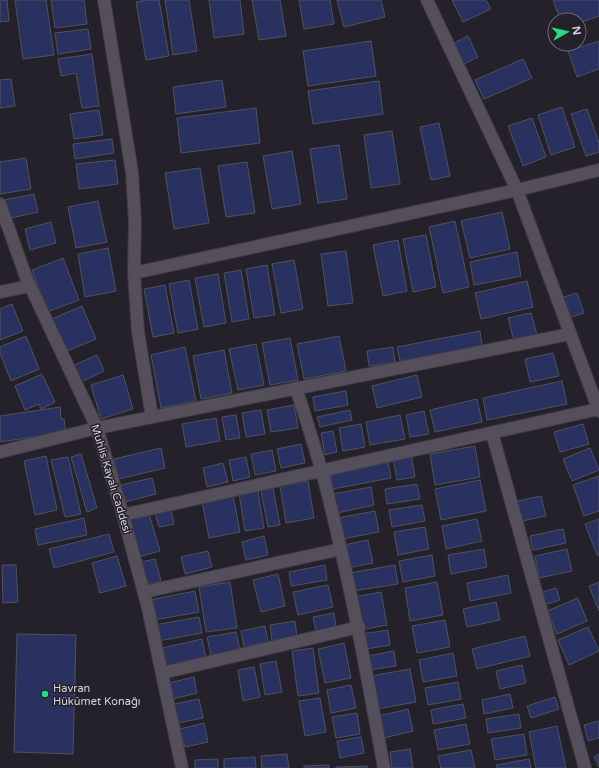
<svg xmlns="http://www.w3.org/2000/svg" width="599" height="768" font-family="'Varela Round',sans-serif">
<rect width="100%" height="100%" fill="#25212b"/>
<path fill="#293160" stroke="#4f525d" d="M0 0H7L9 21 0 22Z
M15 0H46L54 55 23 59Z
M51 0H84L87 24 55 28Z
M147 0H159L169 56 146 60 136 2Z
M165 0H189L197 51 173 55Z
M209 0H240L244 34 214 38Z
M252 0H280L286 36 259 40Z
M299 0H330L334 24 304 29Z
M337 0H381L385 17 344 27Z
M452 0H486L491 9 463 22Z
M556 0H599V16L579 23V20H561L553 1Z
M88 29 91 49 58 54 55 33Z
M468 36 478 57 462 65 452 44Z
M371 41 376 76 308 86 303 51Z
M599 41V69L577 77 568 51Z
M92 54 99 106 82 108 76 73 61 76 58 59Z
M523 59 532 78 484 99 475 80Z
M11 79 15 106 0 108V80Z
M222 80 226 107 176 114 173 87Z
M379 81 383 114 313 124 308 91Z
M562 107 575 147 551 155 538 115Z
M256 108 260 143 181 153 177 118Z
M587 109 599 143V152L586 156 571 114Z
M99 110 103 135 74 139 70 114Z
M532 118 546 157 523 166 508 126Z
M439 123 450 176 431 180 420 127Z
M392 131 400 184 371 188 364 135Z
M112 139 114 153 75 159 73 144Z
M339 145 347 199 318 203 310 149Z
M292 151 301 204 272 209 263 156Z
M26 158 31 189 0 194V162Z
M115 160 118 184 79 189 76 164Z
M247 162 255 213 226 217 218 166Z
M200 168 209 223 174 229 165 173Z
M34 194 38 212 7 219 4 200Z
M98 201 107 242 76 248 68 207Z
M502 212 510 249 470 258 461 221Z
M455 221 469 287 443 293 429 227Z
M51 222 56 243 30 250 25 229Z
M426 235 436 287 413 292 403 239Z
M398 240 407 291 383 296 373 245Z
M108 248 116 291 85 297 78 254Z
M346 251 353 303 328 306 321 254Z
M517 252 521 276 474 285 470 262Z
M63 258 79 300 47 312 32 270Z
M294 260 303 309 281 313 272 264Z
M267 265 275 315 254 318 246 269Z
M241 270 249 319 232 322 224 273Z
M218 274 226 323 204 327 195 278Z
M189 280 198 329 178 333 169 284Z
M527 281 533 307 481 319 475 293Z
M165 285 174 333 153 337 144 289Z
M577 293 584 313 568 318 561 298Z
M12 304 23 331 0 340V309Z
M82 306 96 339 65 352 52 319Z
M531 313 537 335 514 341 508 318Z
M480 331 482 346 400 361 397 347Z
M26 336 39 369 11 381 0 353V347Z
M339 336 346 371 304 379 297 344Z
M290 338 298 380 270 385 262 343Z
M256 344 264 385 238 390 229 349Z
M185 347 196 401 161 408 151 355Z
M393 347 395 362 369 366 367 351Z
M224 350 232 393 201 399 193 356Z
M553 353 559 376 530 382 525 359Z
M97 355 104 371 79 383 72 366Z
M42 374 55 402 41 409 39 404 25 410 15 386Z
M123 375 133 409 101 419 91 385Z
M417 375 422 397 377 408 372 386Z
M562 381 567 404 487 420 483 398Z
M346 391 348 405 315 411 313 397Z
M477 399 482 422 435 432 430 410Z
M294 405 298 428 271 432 267 410Z
M60 407 61 419H64L66 432 0 442V416Z
M261 410 265 434 246 437 242 413Z
M350 410 352 420 320 427 317 417Z
M424 411 429 434 410 437 406 415Z
M236 415 240 438 226 440 222 417Z
M400 415 405 439 370 445 366 422Z
M216 418 220 441 186 447 182 424Z
M361 424 365 447 343 451 339 428Z
M583 424 589 444 560 452 554 432Z
M333 431 337 452 325 455 321 433Z
M301 444 305 463 281 468 277 449Z
M475 446 480 477 435 485 430 454Z
M161 448 165 468 119 479 114 459Z
M590 448 599 470 572 481 563 459Z
M272 450 276 471 255 475 251 454Z
M81 454 97 508 87 512 71 457Z
M411 454 415 477 397 480 393 458Z
M46 456 57 510 35 515 24 461Z
M68 457 81 514 65 517 51 460Z
M246 457 250 477 233 481 229 460Z
M388 461 391 478 333 489 330 472Z
M223 463 228 482 207 487 203 468Z
M599 476V511L584 516 573 485Z
M152 478 156 494 125 502 121 485Z
M480 480 486 511 441 520 435 489Z
M308 481 314 518 286 523 280 486Z
M417 484 420 499 387 504 385 489Z
M371 487 374 505 337 513 333 494Z
M273 488 280 525 268 527 261 491Z
M258 491 264 528 245 531 239 494Z
M233 495 240 532 209 538 202 501Z
M541 496 546 516 517 522 513 502Z
M422 505 425 521 392 527 389 510Z
M171 509 174 524 159 527 155 513Z
M375 511 379 532 342 539 338 518Z
M149 514 160 551 138 557 127 521Z
M84 518 87 535 38 545 35 529Z
M477 519 482 541 446 549 442 526Z
M599 519V555H597L585 524Z
M425 527 429 549 398 555 394 532Z
M563 529 566 543 533 550 530 536Z
M109 534 114 552 54 568 49 549Z
M264 536 268 555 246 560 242 542Z
M368 540 373 563 348 568 344 545Z
M484 549 487 567 451 574 448 555Z
M567 549 572 571 539 578 535 556Z
M208 551 212 567 185 574 181 557Z
M432 555 435 576 403 582 399 561Z
M117 556 126 586 100 593 92 563Z
M155 559 161 581 147 585 141 562Z
M2 565H16L18 602 3 603Z
M325 565 327 580 291 586 289 572Z
M395 565 398 584 353 591 350 573Z
M278 574 285 606 261 612 253 580Z
M508 575 511 593 470 601 467 583Z
M230 582 237 628 206 632 199 587Z
M437 582 443 615 410 621 405 588Z
M599 582V611L589 586Z
M328 585 333 607 298 615 293 592Z
M556 588 560 600 544 605 540 593Z
M195 591 199 612 154 620 150 600Z
M381 592 387 625 360 630 354 597Z
M578 598 587 621 557 634 547 611Z
M496 602 500 620 467 627 463 609Z
M334 613 336 628 316 631 313 617Z
M199 617 202 633 158 641 155 625Z
M445 620 450 647 417 653 412 626Z
M295 621 297 638 272 641 270 625Z
M265 626 268 642 244 647 241 631Z
M588 627 599 651 569 665 558 640Z
M388 630 390 645 366 649 363 634Z
M236 632 240 650 211 656 207 637Z
M17 634 76 635 73 754 14 752Z
M525 636 530 656 477 669 472 649Z
M202 639 206 659 166 667 162 648Z
M344 643 351 678 325 683 318 649Z
M313 648 319 693 298 696 292 651Z
M394 651 396 666 369 670 367 656Z
M453 653 457 676 423 682 419 660Z
M276 661 282 692 265 695 260 664Z
M522 665 526 683 500 689 496 671Z
M254 667 260 697 243 701 238 670Z
M410 669 416 702 377 709 371 676Z
M194 677 197 693 173 699 169 683Z
M458 682 461 699 428 705 425 688Z
M351 685 356 708 331 713 327 690Z
M510 694 513 708 484 714 482 700Z
M555 697 559 709 531 718 527 706Z
M320 698 326 732 305 736 299 701Z
M199 699 203 718 178 723 174 704Z
M463 704 466 718 433 724 431 710Z
M408 709 413 731 384 738 379 716Z
M357 713 360 734 336 738 332 717Z
M519 714 521 728 488 733 486 719Z
M599 721V738L588 741 584 725Z
M204 723 208 742 185 747 180 729Z
M466 724 470 744 438 750 434 730Z
M557 726 566 768H536L529 732Z
M524 734 527 755 495 760 491 739Z
M361 737 364 753 340 758 337 741Z
M410 749 413 768H392L390 752Z
M471 750 475 768H441L438 756Z
M287 754 289 768H262L261 756Z
M599 754V767L594 757Z
M255 757 256 768H224V759Z
M218 759V768H195V760Z
M529 759 531 768H497L496 765Z
M329 765V768H304V766Z
M367 766V768H336V767Z"/>
<g fill="none" stroke-linecap="round" stroke-linejoin="round">
<g stroke="#3e3b43" stroke-width="14">
<path id="street" d="M104 0 132 172 135 222 134 273 138 332 152 417
M427 0 517 190 599 411
M0 204 26 277 97 428 123 515 148 608 182 768
M134 273 517 190 599 170
M0 292 30 286
M296 388C305 416 314 444 322 472 348 570 366 669 384 768
M492 433 585 768
M0 452 97 428 570 334
M123 515 598 409
M144 592 341 549
M162 673 359 627"/>
</g>
<use href="#street" stroke="#544f5b" stroke-width="12"/>
</g>
<circle fill="#27d885" stroke="#25212b" stroke-width="1.5" cx="45" cy="694" r="4"/>
<g text-anchor="middle" dominant-baseline="central" stroke-width="3" stroke-linejoin="round" paint-order="stroke">
<g font-size="11" fill="#d5d2d9" stroke="#25212b">
<text transform="translate(111 479) rotate(73)">Muhlis Kayalı Caddesi</text>
</g>
<g font-size="11" fill="#d5d2d9" stroke="#25212b" text-anchor="start">
<text x="53" y="688">Havran<tspan x="53" dy="13">Hükümet Konağı</tspan></text>
</g>
</g>
<g transform="translate(567 32) rotate(82)"><circle r="19" fill="#25212b" stroke="#6b6871"/>
<path d="M0-3L7 15L0 10L-7 15Z" fill="#27d885"/>
<text y="-6" font-size="11" font-weight="bold" text-anchor="middle" fill="#d5d2d9">N</text>
</g>
</svg>
